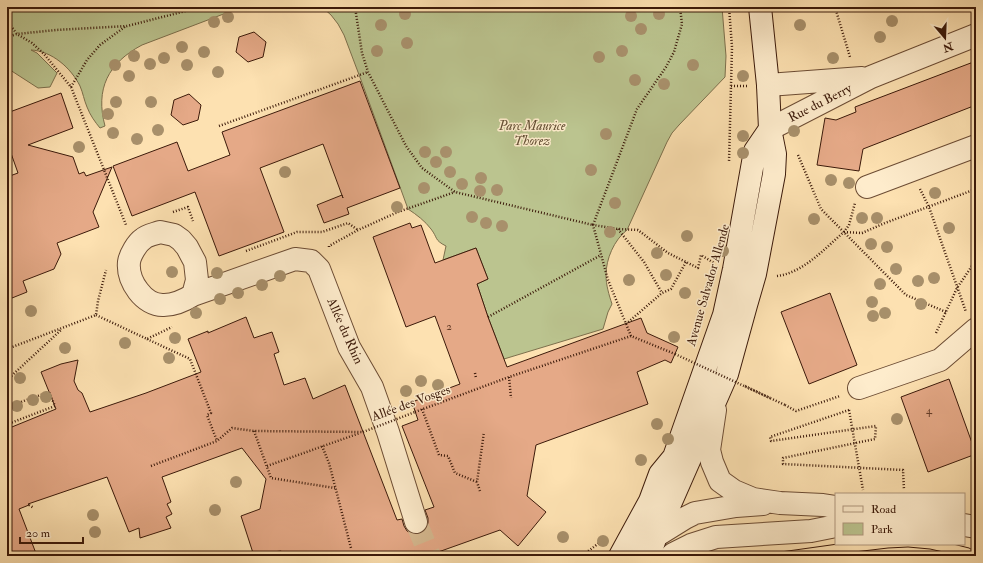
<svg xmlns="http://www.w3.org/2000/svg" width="983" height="563" font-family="'IM FELL Double Pica',serif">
<rect width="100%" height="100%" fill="#fde1b1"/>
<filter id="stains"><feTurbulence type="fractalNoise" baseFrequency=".005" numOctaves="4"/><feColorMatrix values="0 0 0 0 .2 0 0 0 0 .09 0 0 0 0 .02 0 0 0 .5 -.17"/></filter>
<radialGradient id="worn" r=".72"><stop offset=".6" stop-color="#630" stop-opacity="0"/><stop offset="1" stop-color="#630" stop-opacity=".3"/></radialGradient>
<path fill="#bbc48f" stroke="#7c6f4c" d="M7 7H242L142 45C108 63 95 89 105 126L100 128C95 122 90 115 87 107 84 100 83 93 80 86 71 68 52 51 31 50L37 53 57 73 50 87 38 88 7 68Z
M322 7H722L726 56 725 77 679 125 672 133 667 142 627 230C614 240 606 259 606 275 606 285 609 295 612 304L608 312 603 329 504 359 488 317 477 284 488 279 476 248 443 260 446 246C434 240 438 238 431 229 425 221 417 215 408 209L361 80 344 35 338 24 331 15Z"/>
<path fill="#e5a987" stroke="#3c1a0a" d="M254 32 266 42 263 57 248 62 236 52 239 37Z
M976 61V105L863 149 859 171 817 165 825 118 836 120 856 112 855 107Z
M360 81 400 188 347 208 349 214 324 223 317 205 342 195 343 198 323 144 260 168 284 232 219 256 195 192 132 216 113 166 177 142 188 171 230 155 222 132Z
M61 93 73 128 28 145 73 157 79 174 84 172 86 176 112 167 93 212 99 227 57 243 61 254 54 269 23 281 27 292 7 300V177L18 173 7 142V113Z
M189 94 201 105 198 120 183 125 171 115 174 100Z
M410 223 412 228 421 225 435 263 476 248 488 279 477 284 488 317 507 367 641 318 647 333 678 347 671 363 665 360 637 372 648 404 536 445 527 496 546 512 518 546 500 530 427 556H287L281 551 273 552 260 556H254L241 516 260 509 266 479 242 448 162 477 171 502 167 504 172 514 166 517 171 528 140 538 139 528 129 532 107 477 28 504 29 505 19 509 37 556H7V429L56 409 41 372 61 364 78 360 74 381 78 390 82 393 90 412 146 393 201 372 188 339 208 331V333L246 317 254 338 272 332 279 352 274 354 284 385 305 378 313 399 345 385 397 520 402 519 404 526 407 531 413 534H419L425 531 428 524V518L425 510 434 507 402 426 418 420 412 402 460 384 435 316 406 327 373 237Z
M830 293 857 365 809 384 781 312Z
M949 379 976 454 928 472 901 397Z"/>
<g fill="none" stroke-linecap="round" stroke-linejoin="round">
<path stroke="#d6b990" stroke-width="22" stroke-dasharray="22 11" stroke-linecap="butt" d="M416 522 430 556"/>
<g stroke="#6c4c34" stroke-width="24">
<path id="street" d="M768 85 862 78
M770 129 871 77 976 35
M867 187 976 146
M160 232 174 235 181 240 187 247 195 262 197 280 193 295C185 300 174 305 164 305 144 306 127 281 129 262 130 255 137 243 143 239 147 235 155 234 160 232Z
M193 295 295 259 311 261 319 269 349 347 372 387 388 432 416 522
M859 388 940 360 976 329
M715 410 709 450 712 462 720 481 734 491 753 499 780 503 823 505 836 507
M964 525 976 527
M628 556 656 536 685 518 695 513 736 506 763 504
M671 556 673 554 691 545 716 537 811 531 836 526"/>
</g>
<g stroke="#3c1a0a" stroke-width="24">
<path id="secondary" d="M620 556 650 501 660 474 674 457 724 315 734 269 755 151 770 129
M649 556 656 536 727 374 746 305 755 274 774 174 775 154 770 129 768 85 760 7"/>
</g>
<path stroke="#3c1a0a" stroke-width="2.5" stroke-dasharray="1 2" stroke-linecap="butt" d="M355 7 362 53 368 72 406 146 422 168 455 192 593 225 637 109 666 67 674 52 682 24 680 7
M729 7 732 47 729 162
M835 7 850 57
M7 21 17 34 32 43 44 54 71 87 126 225
M7 37 17 34 56 30 127 26 186 11 194 7
M731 86H748
M71 87 87 60 100 45 126 26
M219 126 368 72
M798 155 821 209 906 295 946 312
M920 189 929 207 966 312
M173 212 188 207 193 221
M618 229 644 262 662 293
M844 232 862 233 885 223 976 189
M329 247V246L358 230 398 212 455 192
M246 251 297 232H322L348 223 358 230
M777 276C803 273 824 249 844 232L849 225 855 203
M96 315 147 339 172 327
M488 317 601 255
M626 324 662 293 671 289 686 262
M936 333 957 288 976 260
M631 336 608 280 593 225 618 229 638 230 668 253 698 268 701 255 714 263
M147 339 190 359 211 413 207 415 217 441
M7 349 96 315 98 301 106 270
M475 373 476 378
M509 377 511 398
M7 380 61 330
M745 386 770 398
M785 405 796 411 840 396
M7 407 49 392 55 406 8 424
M422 409 439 455 448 456 455 473 477 482
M849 410 770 437 771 441 876 426 875 439 783 458V464L903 470 904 490
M849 410 863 490
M415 412 509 377 631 336 675 354
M7 421 10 428
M254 431 271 478 335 488
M322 446 329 463 351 548
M151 466 217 441 232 428 254 431 363 432
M267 466 360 433
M480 491 477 482 484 432
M29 505 34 508
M571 556 587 552 603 540"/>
<use href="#street" stroke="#feeccc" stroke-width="22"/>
<use href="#secondary" stroke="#feeccc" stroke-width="22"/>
<path stroke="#3c1a0a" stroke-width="1" d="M953 544 969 548 976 552
M752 556 838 544
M821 556 888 548 908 547 930 549 961 556"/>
<path stroke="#3c1a0a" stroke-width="2.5" stroke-dasharray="1 2" stroke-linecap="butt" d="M675 354 785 405
M363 432 415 412"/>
</g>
<g fill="#a8906b">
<circle cx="405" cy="14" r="6"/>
<circle cx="659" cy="14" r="6"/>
<circle cx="631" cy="16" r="6"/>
<circle cx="228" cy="17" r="6"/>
<circle cx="892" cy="21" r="6"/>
<circle cx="214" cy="22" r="6"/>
<circle cx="381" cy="25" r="6"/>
<circle cx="800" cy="25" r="6"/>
<circle cx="641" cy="29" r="6"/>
<circle cx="880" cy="37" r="6"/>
<circle cx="407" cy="43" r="6"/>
<circle cx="182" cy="47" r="6"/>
<circle cx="377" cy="51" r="6"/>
<circle cx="622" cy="51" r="6"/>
<circle cx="204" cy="52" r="6"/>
<circle cx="134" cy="56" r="6"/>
<circle cx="599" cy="57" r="6"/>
<circle cx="164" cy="58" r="6"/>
<circle cx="833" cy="58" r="6"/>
<circle cx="150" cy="64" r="6"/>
<circle cx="115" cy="65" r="6"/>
<circle cx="187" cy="65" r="6"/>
<circle cx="693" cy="65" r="6"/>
<circle cx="218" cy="72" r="6"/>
<circle cx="129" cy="76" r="6"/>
<circle cx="743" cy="76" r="6"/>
<circle cx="635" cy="80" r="6"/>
<circle cx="664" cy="84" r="6"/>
<circle cx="116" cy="102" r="6"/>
<circle cx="151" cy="102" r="6"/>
<circle cx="108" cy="114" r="6"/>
<circle cx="158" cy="130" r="6"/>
<circle cx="794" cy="131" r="6"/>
<circle cx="113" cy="133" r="6"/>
<circle cx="606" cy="134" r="6"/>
<circle cx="743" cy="136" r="6"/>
<circle cx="137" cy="139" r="6"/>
<circle cx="79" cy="147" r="6"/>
<circle cx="425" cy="152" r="6"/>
<circle cx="446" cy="152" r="6"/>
<circle cx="743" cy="153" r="6"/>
<circle cx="436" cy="162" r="6"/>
<circle cx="591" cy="170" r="6"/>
<circle cx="285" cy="172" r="6"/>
<circle cx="450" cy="172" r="6"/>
<circle cx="481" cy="178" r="6"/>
<circle cx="831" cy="180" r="6"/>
<circle cx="849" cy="183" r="6"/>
<circle cx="462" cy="184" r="6"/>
<circle cx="424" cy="188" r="6"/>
<circle cx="497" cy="190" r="6"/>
<circle cx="480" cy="191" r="6"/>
<circle cx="935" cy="193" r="6"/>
<circle cx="615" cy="203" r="6"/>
<circle cx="397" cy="207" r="6"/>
<circle cx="472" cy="217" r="6"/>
<circle cx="862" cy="218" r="6"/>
<circle cx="877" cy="218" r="6"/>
<circle cx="814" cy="219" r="6"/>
<circle cx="486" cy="223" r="6"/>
<circle cx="502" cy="226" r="6"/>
<circle cx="949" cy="228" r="6"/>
<circle cx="610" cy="232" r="6"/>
<circle cx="687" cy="236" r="6"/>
<circle cx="871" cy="244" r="6"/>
<circle cx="887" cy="247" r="6"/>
<circle cx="723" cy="251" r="6"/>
<circle cx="657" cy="253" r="6"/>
<circle cx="896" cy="269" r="6"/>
<circle cx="172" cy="272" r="6"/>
<circle cx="217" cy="273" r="6"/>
<circle cx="666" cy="275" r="6"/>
<circle cx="280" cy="276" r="6"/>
<circle cx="934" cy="278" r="6"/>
<circle cx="629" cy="280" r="6"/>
<circle cx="918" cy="281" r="6"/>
<circle cx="880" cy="284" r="6"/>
<circle cx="262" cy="285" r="6"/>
<circle cx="238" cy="293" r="6"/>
<circle cx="685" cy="293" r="6"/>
<circle cx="220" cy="299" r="6"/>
<circle cx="872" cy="302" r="6"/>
<circle cx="921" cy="304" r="6"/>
<circle cx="31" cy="311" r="6"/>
<circle cx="196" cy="313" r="6"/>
<circle cx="885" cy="313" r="6"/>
<circle cx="873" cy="316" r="6"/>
<circle cx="674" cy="337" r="6"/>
<circle cx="175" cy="338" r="6"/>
<circle cx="125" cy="343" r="6"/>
<circle cx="65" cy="348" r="6"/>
<circle cx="169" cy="358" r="6"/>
<circle cx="20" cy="378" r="6"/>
<circle cx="421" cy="381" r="6"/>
<circle cx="438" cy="385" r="6"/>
<circle cx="406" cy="391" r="6"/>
<circle cx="46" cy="397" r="6"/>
<circle cx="33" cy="400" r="6"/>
<circle cx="17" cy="406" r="6"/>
<circle cx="897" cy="419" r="6"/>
<circle cx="657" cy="424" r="6"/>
<circle cx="668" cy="439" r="6"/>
<circle cx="641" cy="460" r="6"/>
<circle cx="236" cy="482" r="6"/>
<circle cx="215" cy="510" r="6"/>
<circle cx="93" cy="515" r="6"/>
<circle cx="95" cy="532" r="6"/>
<circle cx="563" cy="537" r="6"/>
<circle cx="603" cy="541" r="6"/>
</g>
<g text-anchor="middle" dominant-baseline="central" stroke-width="3" stroke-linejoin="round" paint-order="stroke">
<g font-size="11" fill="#663e29">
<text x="449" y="326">2</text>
<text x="929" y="410">4</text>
</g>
<g font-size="13" fill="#3c1a0a" stroke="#feeccc">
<text transform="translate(820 103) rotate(-27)">Rue du Berry</text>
<text transform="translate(708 285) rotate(-74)">Avenue Salvador Allende</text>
<text transform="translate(345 331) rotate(66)">Allée du Rhin</text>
<text transform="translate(411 403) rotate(-20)">Allée des Vosges</text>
</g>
<g font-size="13" font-style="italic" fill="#624d32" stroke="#feeccc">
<text x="532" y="126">Parc Maurice<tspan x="532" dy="15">Thorez</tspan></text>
</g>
</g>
<rect width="983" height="563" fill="none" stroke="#fde1b1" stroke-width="24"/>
<rect x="8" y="8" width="967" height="547" fill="none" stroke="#3c1a0a" stroke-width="2"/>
<rect x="12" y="12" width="959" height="539" fill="none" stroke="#3c1a0a"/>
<rect x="835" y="493" width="130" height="52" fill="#feeccc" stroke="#b0987e"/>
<rect x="843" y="506" width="20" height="6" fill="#feeccc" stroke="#b0987e"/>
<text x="871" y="513" font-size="12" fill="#3c1a0a">Road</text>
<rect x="843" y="523" width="20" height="12" fill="#bbc48f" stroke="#b0987e"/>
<text x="871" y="533" font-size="12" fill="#3c1a0a">Park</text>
<g transform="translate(945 38) rotate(161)" stroke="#feeccc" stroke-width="3" paint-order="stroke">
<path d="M0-3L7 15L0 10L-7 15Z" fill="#3c1a0a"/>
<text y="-6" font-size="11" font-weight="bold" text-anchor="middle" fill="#3c1a0a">N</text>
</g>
<path d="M20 537v6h63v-6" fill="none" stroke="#3c1a0a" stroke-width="2"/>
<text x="26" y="537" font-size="12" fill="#3c1a0a" stroke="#feeccc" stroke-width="3" paint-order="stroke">20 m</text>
<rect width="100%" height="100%" filter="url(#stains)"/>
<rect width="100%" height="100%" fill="url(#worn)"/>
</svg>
